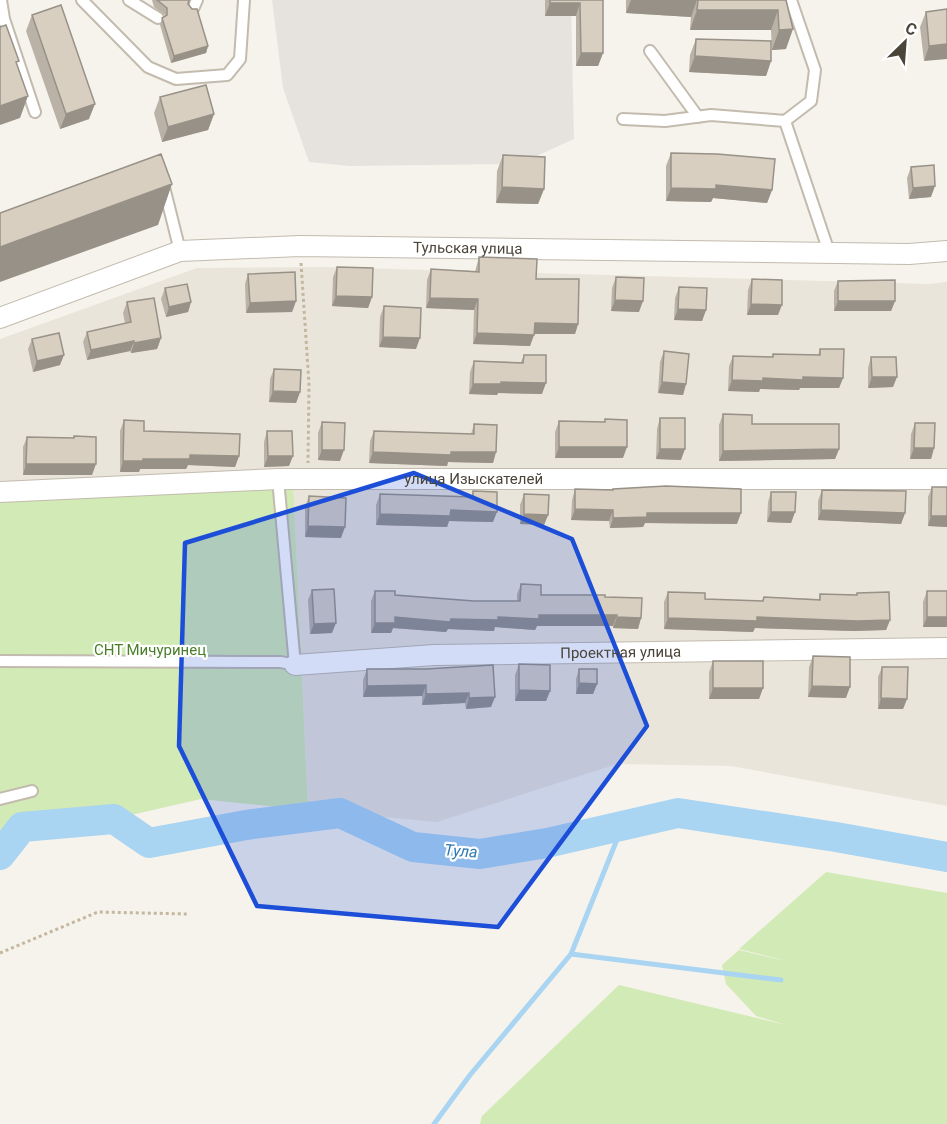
<svg xmlns="http://www.w3.org/2000/svg" width="947" height="1124" font-family="Roboto,sans-serif">
<rect width="100%" height="100%" fill="#f6f3ec"/>
<path fill="#eae5da" d="M324 267 929 284 947 282V806L731 766 617 764 437 822 308 810 293 480 0 484V339L197 268Z"/>
<path fill="#e6e2dd" d="M272 0H571L574 139 519 164 349 166 309 162 283 88Z"/>
<path fill="#d2eab5" d="M293 479 308 810 201 799 13 842 0 853V500Z
M826 872 947 893V1124H480L482 1116 619 985 786 1025 756 1016 726 984 722 965 739 950 790 962 739 949Z"/>
<g fill="none" stroke-linecap="round" stroke-linejoin="round">
<path stroke="#a9d4f2" stroke-width="5" d="M571 954 781 980
M434 1124 470 1075 571 954 620 832 678 813"/>
<path stroke="#a9d4f2" stroke-width="30" d="M0 855 22 827 114 819 149 843 246 825 340 813 413 847 480 854 547 843 678 813 836 837 947 857"/>
<g stroke="#c2bbae" stroke-width="14">
<path id="lane" d="M1 0 4 19
M82 0 148 67 176 79 227 75 240 59 244 0
M129 0 158 18
M193 9 197 0
M0 20 4 19 35 112
M650 51 698 117
M623 119 665 121 711 115 785 121 811 101 815 70 791 0
M785 121 829 252
M161 187 165 191 180 251
M0 661 281 662 295 665 278 479
M0 799 32 791"/>
</g>
<g stroke="#c2bbae" stroke-width="22">
<g id="street">
<path id="s1" d="M0 318 180 251 300 246 909 254 947 251"/>
<path id="s2" d="M0 492 278 479H947"/>
<path id="s3" d="M295 665 434 655 947 648"/>
</g>
</g>
<path stroke="#c4b79f" stroke-width="3" stroke-dasharray="3 3" stroke-linecap="butt" d="M301 263 309 384 308 463
M0 953 98 912 188 914"/>
<use href="#lane" stroke="#fff" stroke-width="10"/>
<use href="#street" stroke="#fff" stroke-width="20"/>
</g>
<path fill="#bab2a6" d="M152 0H189L188 4 208 46 206 53 171 63 160 25 162 18 165 16V15L154 7Z
M545 0H603V53L598 66H576V16H545Z
M626 0H786V49L772 50 771 30H690L691 17 626 13Z
M947 9 924 61 920 27 926 12Z
M32 15 89 119 60 129 26 31Z
M696 39 771 61 766 76 689 72 690 55Z
M160 97 214 114 208 130 162 142 154 113Z
M671 153 772 190 767 203 713 198 711 202 666 201V166Z
M503 155 544 189 538 204 496 203 497 171Z
M911 167 931 197 909 199 907 178Z
M479 257 536 279 578 324 575 334H534L530 346 473 344 474 310 426 308 427 280 431 269 475 271 476 268Z
M337 267 372 297 368 308 332 306 333 277Z
M248 274 296 301 292 312 246 313 245 284Z
M616 277 639 312 611 311 612 288Z
M752 279 778 315H747L748 290Z
M838 281 895 301 891 311H834V291Z
M679 287 706 310 702 321 674 320 675 298Z
M165 288 191 302 188 312 166 317 161 299Z
M127 302 161 338 157 349 131 353 130 351 87 360 83 342 87 332 125 323 123 313Z
M384 306 416 349 379 347 380 317Z
M32 339 60 365 33 372 28 349Z
M820 349 843 378 839 388H800L799 390 760 389 759 392 728 391 729 366 733 356 772 357 773 354 818 355Z
M664 351 686 384 683 395 658 393 660 362Z
M524 355 542 394 498 393 497 395 469 394 470 372 474 361 521 362Z
M871 357 893 387 868 388V368Z
M274 369 300 392 296 403 269 402 270 379Z
M723 414 752 424 839 449 835 459 719 461V425Z
M660 418 681 460 656 459 657 429Z
M605 419 623 458H555V432L559 421 604 422Z
M124 420 144 431 239 456 235 467 188 465 186 469H140L139 472H120V431Z
M322 422 340 461 318 460V433Z
M915 423 934 448 931 459H910L911 434Z
M474 424 496 452 493 463 448 462 447 466 369 463 370 441 374 431 471 434Z
M267 431 289 466 264 467V442Z
M74 436 92 475H23V447L27 437 73 438Z
M932 487H947V527L928 526V497Z
M575 489 612 490 613 489 737 524 645 523 643 527 610 528 609 521 571 520 572 500Z
M822 490 905 513 901 524 818 520V501Z
M473 491 493 522 449 521 447 527 376 525V505L380 494 471 497Z
M771 492 795 512 791 523 767 522 768 502Z
M524 494 548 515 544 525 520 524V505Z
M309 496 341 538 305 537V507Z
M521 584 541 595 605 597 641 618 638 629 613 628V626H537L535 630 495 627 494 631 448 629 446 632 393 628 391 633H371V601L375 591 395 595 474 601H517V594Z
M312 590 332 633 310 634 308 600Z
M927 591H947V627H923V602Z
M668 592 705 599 762 601 764 597 819 599 820 594 856 595 857 593 890 620 886 630 854 631 755 628 753 632 664 629V602Z
M813 656 846 698 808 697 809 667Z
M713 661 763 688 759 699H709V672Z
M519 664 550 691 546 701H515V675Z
M493 665 491 707 466 709 465 703 422 705V696L363 697V680L367 669H426Z
M882 667 907 699 903 709H878V677Z
M579 669 597 684 593 694H576V679Z"/>
<path fill="#979187" d="M631 0H697L691 17 626 13Z
M550 3H580L576 16H545Z
M697 10H778L771 30H690Z
M793 29 786 49 772 50 779 30Z
M947 44V59L924 61 929 46Z
M208 46 206 53 171 63 174 56Z
M581 53H603L598 66H576Z
M695 56 771 61 766 76 689 72Z
M28 96 20 118 0 125V106Z
M95 104 89 119 60 129 66 114Z
M214 114 208 130 162 142 168 127Z
M172 184 158 225 0 282V247Z
M716 185 772 190 767 203 713 198 711 202 666 201 671 188Z
M935 186 931 197 909 199 913 188Z
M502 187 544 189 538 204 496 203Z
M336 296 372 297 368 308 332 306Z
M430 298 478 299 474 310 426 308Z
M615 300 643 301 639 312 611 311Z
M296 301 292 312 246 313 250 303Z
M838 301H895L891 311H834Z
M191 302 188 312 166 317 169 307Z
M751 304 782 305 778 315H747Z
M678 309 706 310 702 321 674 320Z
M535 323 578 324 575 334H531Z
M477 333 534 335 530 346 473 344Z
M383 337 420 338 416 349 379 347Z
M161 338 157 349 131 353 134 343Z
M134 341 130 351 87 360 91 350Z
M64 355 60 365 33 372 37 361Z
M803 377 843 378 839 388H800L799 390 760 389 759 392 728 391 732 380Z
M872 377H897L893 387 868 388Z
M501 382 546 383 542 394 498 393 497 395 469 394 473 384Z
M662 382 686 384 683 395 658 393Z
M273 391 300 392 296 403 269 402Z
M559 447H627L623 458H555Z
M914 448H934L931 459H910Z
M660 449H685L681 460 656 459Z
M839 449 835 459 719 461 723 451Z
M322 450H344L340 461 318 460Z
M373 452H496L493 463 448 462 447 466 369 463Z
M190 455 239 456 235 467 188 465 186 469H140L139 472H120L123 461Z
M268 456H293L289 466 264 467Z
M26 464H96L92 475H23Z
M575 509 613 510 609 521 571 520Z
M451 510 497 512 493 522 449 521 447 527 376 525 380 514Z
M821 510 905 513 901 524 818 520Z
M771 512H795L791 523 767 522Z
M647 513H741L737 524 645 523 643 527 610 528 613 518Z
M524 514 548 515 544 525 520 524Z
M931 516H947V527L928 526Z
M308 526 345 527 341 538 305 537Z
M539 615H617L613 626H537L535 630 495 627 494 631 448 629 446 632 393 628 391 633H371L375 623 395 617 451 619Z
M617 617 641 618 638 629 613 628Z
M757 617 890 620 886 630 854 631 755 628 753 632 664 629 668 618Z
M927 617H947V627H923Z
M336 623 332 633 310 634 314 624Z
M579 683 597 684 593 694H576Z
M426 685 422 696 363 697 367 686Z
M812 686 850 687 846 698 808 697Z
M713 688H763L759 699H709Z
M519 690 550 691 546 701H515Z
M469 693 465 703 422 705 426 694Z
M495 697 491 707 466 709 469 698Z
M881 698 907 699 903 709H878Z"/>
<path fill="#d8cfc1" stroke="#979187" stroke-width="1.5" d="M157 0H189L188 4 192 9H197L208 46 174 56 162 18 167 15V8Z
M550 0H603V53H581L580 3H550Z
M698 0H786L793 29 779 30 778 10H697Z
M61 5 95 104 66 114 32 15Z
M947 9V44L929 46 926 12Z
M6 25 19 61 16 62 28 96 0 106V27Z
M696 39 771 41V61L695 56Z
M206 85 214 114 168 127 160 97Z
M671 153 717 154 775 159 772 190 716 185V189L671 188Z
M161 154 172 184 0 247V213Z
M503 155 545 157 544 189 502 187Z
M934 165 935 186 913 188 911 167Z
M479 257 537 259 536 279H579L578 324 535 323 534 335 477 333 478 299 430 298 431 269 479 272Z
M337 267 373 268 372 297 336 296Z
M295 272 296 301 250 303 248 274Z
M616 277 644 278 643 301 615 300Z
M752 279 782 280V305L751 304Z
M895 280V301H838V281Z
M187 284 191 302 169 307 165 288Z
M679 287 707 288 706 310 678 309Z
M154 298 161 338 134 343V341L91 350 87 332 131 322 127 302Z
M384 306 421 308 420 338 383 337Z
M59 333 64 355 37 361 32 339Z
M820 349H844L843 378 803 377V380L763 378V381L732 380 733 356 773 357V354L820 355Z
M664 351 689 354 686 384 662 382Z
M524 355H546V383L501 382V384H473L474 361 523 363Z
M871 357H896L897 377H872Z
M274 369 301 370 300 392 273 391Z
M723 414 752 415V424H839V449L723 451Z
M660 418H685V449H660Z
M605 419 627 420V447H559V421L605 422Z
M124 420 144 421V431L240 434 239 456 190 455V459H143V461H123Z
M322 422 345 423 344 450H322Z
M915 423H935L934 448H914Z
M474 424 497 425 496 452H451V455L373 452 374 431 474 434Z
M267 431H292L293 456H268Z
M74 436 96 437V464H26L27 437 74 438Z
M666 486 741 489V513H647V517L613 518V510L575 509V489L613 490V489Z
M932 487H947V516H931Z
M822 490 906 491 905 513 821 510Z
M473 491 497 492V512L451 510 450 516 380 514V494L473 497Z
M771 492H796L795 512H771Z
M524 494 549 495 548 515 524 514Z
M309 496 346 498 345 527 308 526Z
M521 584 541 585V595H605V597L642 598 641 618 617 617V615H539V619L498 617V620L451 619 450 622 395 617V623H375V591H395V595L474 601H520Z
M334 589 336 623 314 624 312 590Z
M927 591H947V617H927Z
M668 592 705 593V599L763 601 764 597 820 600V594L857 595V593L889 592 890 620 857 621 757 617V621L668 618Z
M813 656 850 657V687L812 686Z
M713 661H763V688H713Z
M519 664 550 665V691L519 690Z
M493 665 495 697 469 698V693L426 694V685L367 686V669H426Z
M882 667H908L907 699 881 698Z
M579 669H597V684L579 683Z"/>
<path fill="#1d4ed8" fill-opacity="0.2" stroke="#1d4ed8" stroke-width="4.5" stroke-linejoin="round" d="M414 473 572 539 647 726 498 927 257 906 179 746 185 543Z"/>
<g text-anchor="middle" dominant-baseline="central" stroke-width="4.5" stroke-linejoin="round" paint-order="stroke">
<g font-size="15" fill="#4b4439" stroke="#fff">
<text stroke="none"><textPath href="#s1" startOffset="480">Тульская улица</textPath></text>
<text stroke="none"><textPath href="#s2" startOffset="474">улица Изыскателей</textPath></text>
<text stroke="none"><textPath href="#s3" startOffset="326">Проектная улица</textPath></text>
</g>
<g font-size="15" fill="#4a7f2a" stroke="#fff">
<text x="150" y="650">СНТ Мичуринец</text>
</g>
<g font-size="16" font-style="italic" fill="#2e7ab2" stroke="#fff">
<text transform="translate(461 851) rotate(4)">Тула</text>
</g>
</g>
<g transform="translate(905 42) rotate(25)" stroke="#ffffff" stroke-width="4.5" paint-order="stroke">
<path d="M0-4.5L10 22L0 15L-10 22Z" fill="#4b4439"/>
<text y="-9" font-size="16" font-weight="bold" text-anchor="middle" fill="#4b4439">С</text>
</g>
</svg>
